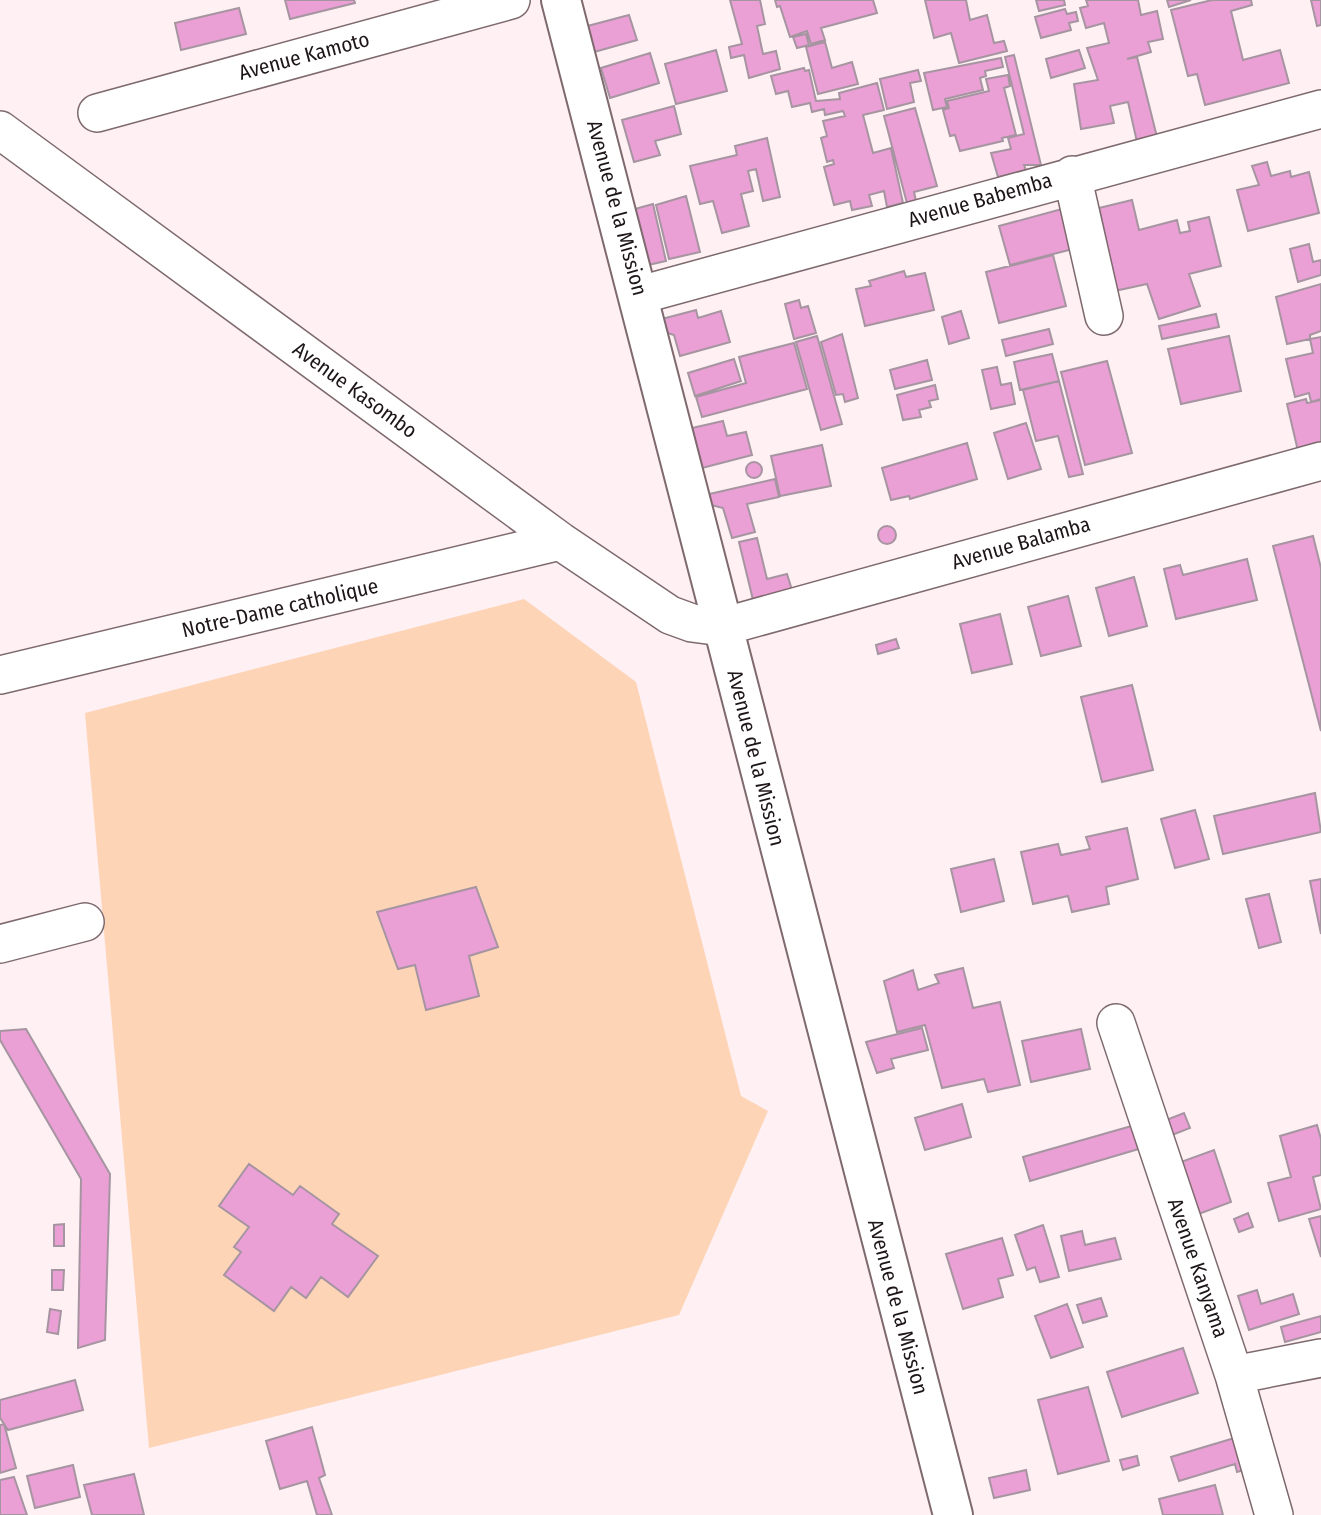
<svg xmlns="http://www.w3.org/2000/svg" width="1321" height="1515" font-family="'Fira Sans Condensed',sans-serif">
<rect width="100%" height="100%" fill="#fef0f3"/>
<path fill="#fed4b7" d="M524 599 636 682 741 1096 768 1111 679 1315 149 1448 85 713Z"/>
<path fill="#ea9fd5" stroke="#a695a1" stroke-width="2" d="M285 0H354L355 3 290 19Z
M730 0H760L765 24 757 26 763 54 776 51 780 69 749 78 744 55 731 58 729 47 742 44Z
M775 0H873L877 13 821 28 825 40 811 44 807 31 790 37 780 6 777 7Z
M925 0H966L970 20 987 15 994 43 1004 41 1007 51 959 63 951 33 934 38Z
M1036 0H1064L1065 5 1039 11Z
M1086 0H1138L1141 15 1157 11 1163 39 1148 42 1151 52 1127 59 1137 57 1157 137 1137 142 1128 102 1110 106 1114 123 1081 129 1074 84 1098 80 1087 48 1109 43 1104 23 1086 28 1080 8 1088 6Z
M1167 0H1191L1169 7Z
M1212 0H1251L1252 5 1231 11 1243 60 1280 50 1289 83 1205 105 1197 74 1188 76 1171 10Z
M1311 0H1321V25L1317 26Z
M239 8 246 34 181 50 175 23Z
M1065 9 1067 14 1076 12 1078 21 1069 23 1071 30 1041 38 1035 17Z
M629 15 637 40 587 54 580 28Z
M806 34 809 45 797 48 793 37Z
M825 42 832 68 852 62 858 84 818 94 806 47Z
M716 50 727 91 676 104 665 64Z
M1079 50 1085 68 1051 78 1046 59Z
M650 53 659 83 610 98 601 68Z
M1014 55 1041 165H1024L1026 170 998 177 991 153 1011 149 1008 138 1024 134 1005 57Z
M1001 58 1003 67 985 71 986 76 980 78 983 90 945 99 947 107 933 110 924 73Z
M804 68 805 71 809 70 816 101 840 99 839 93 877 83 884 110 863 115 873 153 891 148 903 203 887 207 884 191 869 195 872 206 852 210 850 201 834 205 824 167 834 164 833 160 827 162 821 138 827 136 823 121 845 116 843 111 825 115 824 109 812 112 810 103 792 107 788 91 776 94 771 76Z
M918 70 921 81 910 83 914 102 887 109 880 79Z
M1008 75 1010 86 1004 88 1016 135 1002 138 1003 141 960 151 955 135 950 136 943 110 949 108 947 101 989 91 986 79Z
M674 106 681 134 655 141 660 155 634 162 622 120Z
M915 108 937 186 914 192 917 205 908 207 884 116Z
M767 138 780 197 763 201 756 169 748 171 753 191 741 194 749 226 722 233 713 201 700 204 690 166 737 155 735 146Z
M1267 162 1271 176 1290 171 1291 177 1309 172 1319 213 1248 231 1237 190 1259 185 1252 166Z
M686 196 700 252 669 259 656 205Z
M1132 200 1139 230 1177 220 1180 233 1190 231 1188 222 1209 217 1221 266 1189 274 1200 306 1159 319 1147 284 1110 292 1107 280 1114 278 1099 208Z
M653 204 666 261 648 265 635 209Z
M1062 209 1073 249 1010 265 999 226Z
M1309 244 1313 262 1321 260V275L1298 282 1290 249Z
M1053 255 1066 306 999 323 986 272Z
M904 271 906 277 925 273 934 310 865 326 856 289 871 286 869 281Z
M1321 284V331L1310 335V339L1287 344 1276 297Z
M799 300 801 308 808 306 816 333 794 339 785 304Z
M696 310 698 318 721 311 730 342 680 356 674 335 661 331 658 320Z
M961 311 969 338 949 344 942 317Z
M1216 314 1219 327 1162 339 1159 326Z
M1049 329 1053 344 1006 356 1002 340Z
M842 334 858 398 845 402 843 394 836 395 821 342Z
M817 336 842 424 821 430 796 342Z
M1229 336 1241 391 1181 404 1168 349Z
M1321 337V399L1311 402 1309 393 1295 397 1286 359 1313 353 1310 339Z
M794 343 807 389 702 417 696 397 746 383 739 357Z
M1052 354 1059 381 1020 390 1014 362Z
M734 359 741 381 695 396 688 373Z
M927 360 932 380 895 389 890 370Z
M1107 361 1132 453 1085 465 1061 372Z
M997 367 1001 385 1011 383 1015 404 991 409 982 370Z
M1059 381 1083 474 1069 477 1058 436 1036 441 1023 390Z
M935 385 938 399 929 401 931 407 919 410 921 417 903 420 897 395Z
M1306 399 1307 403 1321 400V447L1298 451 1287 404Z
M723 421 727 436 746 432 752 455 702 468 692 428Z
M1026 423 1041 469 1008 479 994 433Z
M967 443 977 479 910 499 909 496 891 500 882 468Z
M822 445 831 486 780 496 771 456Z
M746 470a8 8 0 1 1 16 0a8 8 0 1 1-16 0Z
M775 479 779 497 747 504 755 532 732 538 723 508 707 504 705 495Z
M878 535a9 9 0 1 1 18 0a9 9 0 1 1-18 0Z
M1313 536 1321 568V731L1273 546Z
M757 538 767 579 787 574 792 590 753 600 739 542Z
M1247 559 1257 600 1176 619 1164 569 1180 565 1183 575Z
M1134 577 1147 626 1109 636 1096 588Z
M1068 596 1081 646 1041 656 1028 607Z
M1000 614 1012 664 972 673 960 624Z
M896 639 899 648 878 654 876 645Z
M1132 685 1153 770 1102 782 1081 697Z
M1315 793 1321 832 1223 854 1214 816Z
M1195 810 1209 859 1175 868 1161 819Z
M1127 828 1138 879 1106 887 1109 904 1072 912 1068 896 1033 904 1021 852 1058 844 1061 855 1090 849 1086 837Z
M994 859 1004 901 961 912 951 869Z
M1321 879V934L1310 881Z
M476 887 498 947 469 956 479 996 426 1010 415 965 398 969 377 912Z
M1269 894 1281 942 1259 948 1246 899Z
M963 968 973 1008 1000 1002 1020 1085 988 1092 984 1079 942 1088 925 1025 897 1032 884 981 913 970 918 990 939 983 935 975Z
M922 1028 928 1050 891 1059 894 1068 877 1073 866 1042Z
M26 1029 110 1174 105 1340 78 1348 81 1179 0 1040V1031Z
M1081 1029 1090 1069 1031 1082 1022 1041Z
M962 1104 971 1137 925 1150 915 1118Z
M1184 1113 1190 1128 1167 1137 1161 1122Z
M1135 1125 1142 1148 1030 1181 1023 1157Z
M1317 1125 1321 1139V1175L1313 1177 1321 1209 1279 1221 1268 1183 1291 1177 1280 1136Z
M1214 1150 1231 1202 1196 1215 1178 1163Z
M249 1164 293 1195 300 1186 339 1214 332 1224 378 1256 348 1297 321 1277 306 1298 291 1287 274 1311 224 1275 241 1252 234 1247 249 1227 219 1206Z
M1248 1213 1253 1227 1239 1232 1234 1219Z
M1321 1216V1257L1309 1219Z
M64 1224V1246H54V1225Z
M1043 1225 1059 1277 1040 1282 1035 1267 1027 1270 1015 1235Z
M1082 1231 1085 1245 1115 1238 1121 1259 1069 1271 1061 1236Z
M1002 1238 1013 1275 998 1279 1003 1297 963 1309 946 1254Z
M52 1270H64L63 1290H52Z
M1257 1290 1261 1304 1293 1294 1299 1314 1249 1330 1238 1296Z
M1101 1298 1107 1316 1083 1323 1077 1305Z
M1067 1304 1083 1347 1051 1358 1035 1316Z
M50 1309 61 1311 58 1334 47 1332Z
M1321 1316V1332L1285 1342 1281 1327Z
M1183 1348 1198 1393 1122 1417 1107 1372Z
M75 1380 83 1410 8 1430 0 1418V1400Z
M1088 1387 1109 1461 1058 1474 1038 1400Z
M4 1424 16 1468 0 1473V1425Z
M312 1427 325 1475 319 1478 332 1515H317L307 1481 280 1489 266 1441Z
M1241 1436 1251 1468 1237 1472 1235 1464 1179 1481 1171 1457Z
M1137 1456 1139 1465 1123 1470 1120 1460Z
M73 1465 80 1497 35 1508 27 1476Z
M1026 1470 1030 1490 994 1498 989 1478Z
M134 1474 144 1515H92L84 1485Z
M14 1477 27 1515H0V1480Z
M1215 1485 1223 1515H1163L1159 1499Z"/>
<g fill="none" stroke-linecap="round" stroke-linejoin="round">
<g stroke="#7e6a6e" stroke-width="40">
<path id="street" d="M97 113 511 0
M0 130 560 541 670 615 692 623 722 627 1321 461
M1072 175 1104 316
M640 295 1321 109
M0 675 560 541
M0 944 85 922
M1116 1023 1234 1375 1274 1515
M1234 1375 1321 1358"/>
</g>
<g stroke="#7e6a6e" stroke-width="42">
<path id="secondary" d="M561 0C696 504 819 1011 953 1515"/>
</g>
<use href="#street" stroke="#fff" stroke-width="37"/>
<use href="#secondary" stroke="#fff" stroke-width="38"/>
</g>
<g text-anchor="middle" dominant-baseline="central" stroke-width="5" stroke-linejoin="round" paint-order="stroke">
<g font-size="21" fill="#1d1517" stroke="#fff">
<text transform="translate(304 56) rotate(-15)">Avenue Kamoto</text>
<text transform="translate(980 200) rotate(-16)">Avenue Babemba</text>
<text transform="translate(617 208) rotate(75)">Avenue de la Mission</text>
<text transform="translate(355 390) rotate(36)">Avenue Kasombo</text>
<text transform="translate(1021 543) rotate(-16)">Avenue Balamba</text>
<text transform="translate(280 608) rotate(-13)">Notre-Dame catholique</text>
<text transform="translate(756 758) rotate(76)">Avenue de la Mission</text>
<text transform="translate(1198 1268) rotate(71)">Avenue Kanyama</text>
<text transform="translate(898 1307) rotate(75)">Avenue de la Mission</text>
</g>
</g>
</svg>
